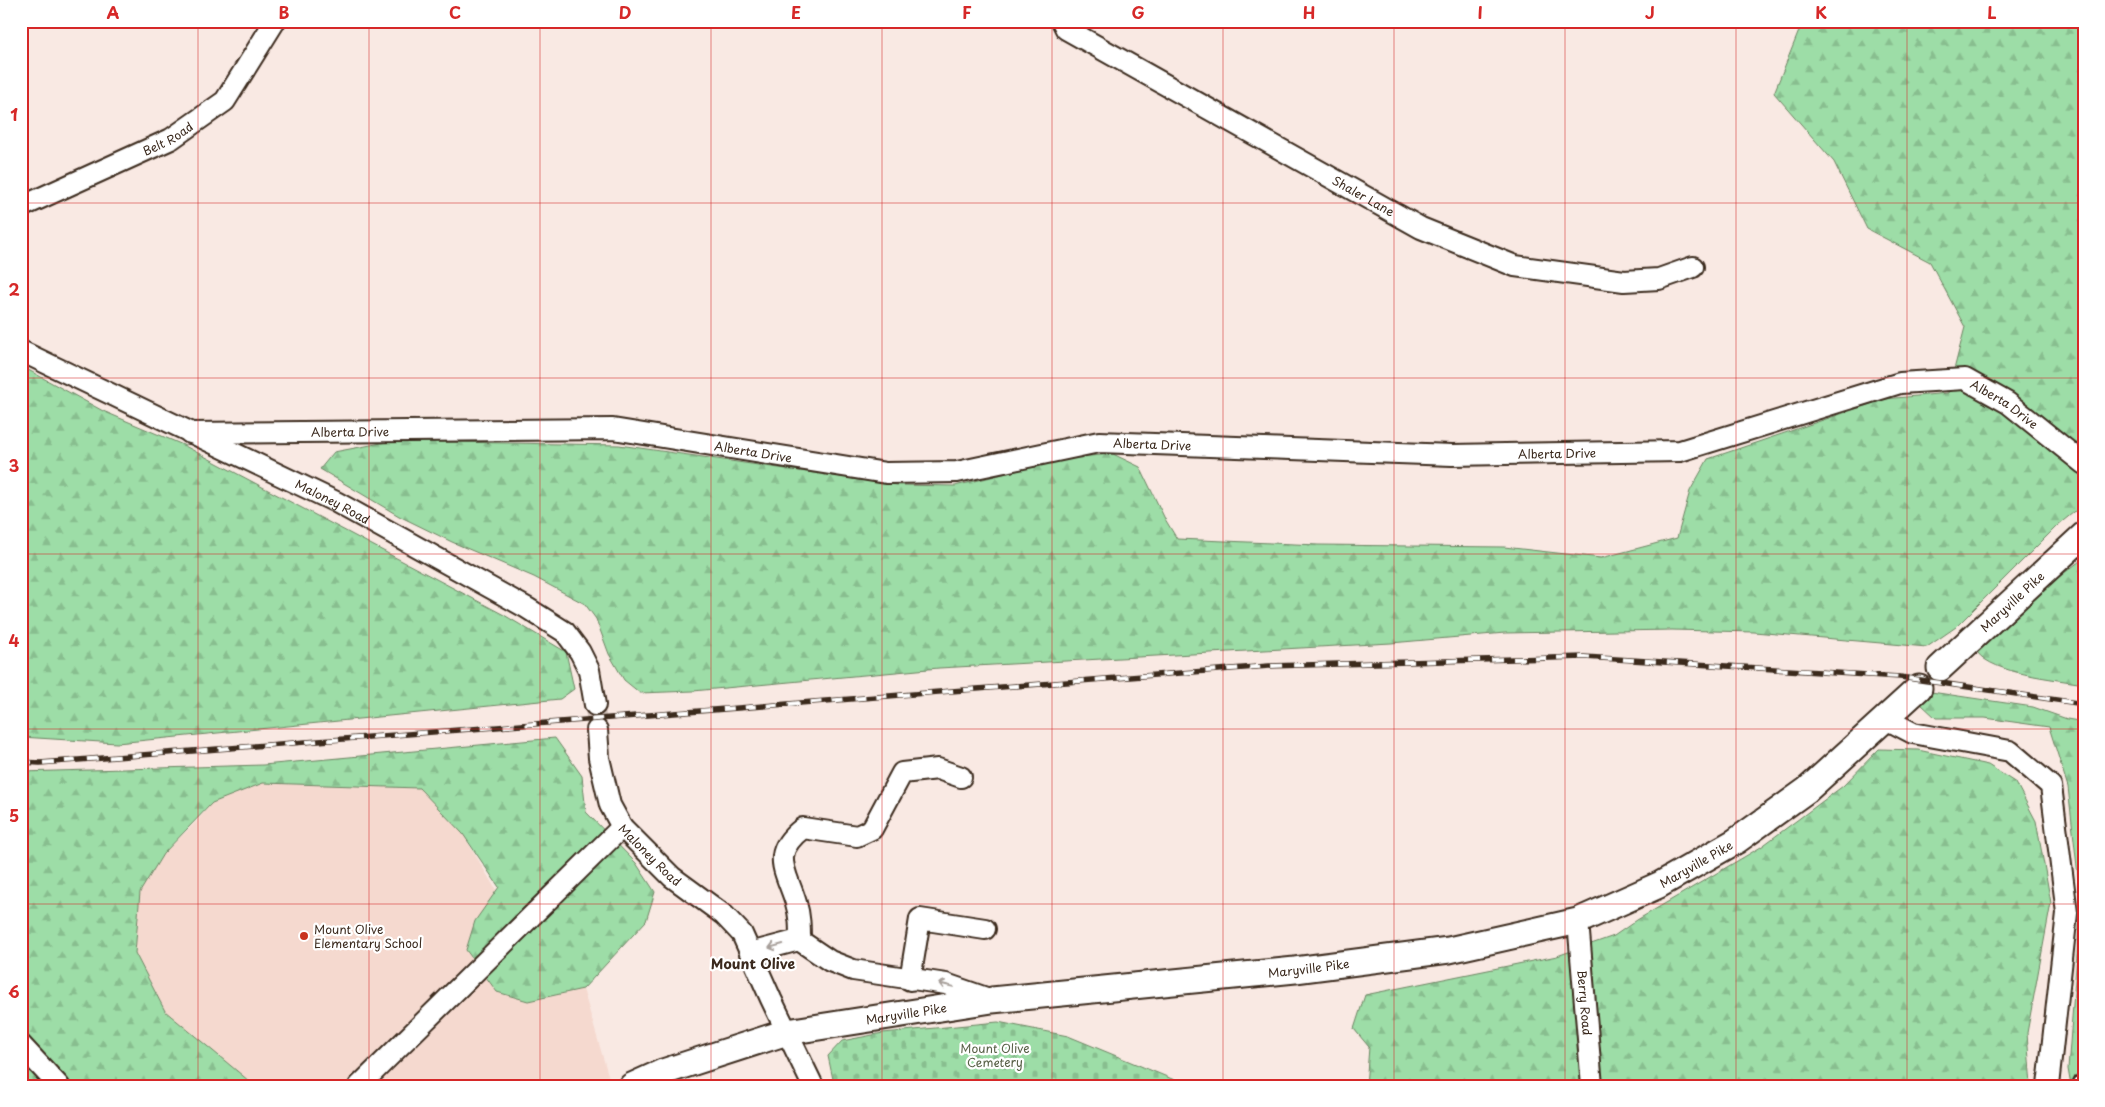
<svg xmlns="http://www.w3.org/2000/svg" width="2105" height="1107" font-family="'Playpen Sans',sans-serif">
<defs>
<pattern id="forest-firs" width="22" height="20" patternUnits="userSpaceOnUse" patternTransform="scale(1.25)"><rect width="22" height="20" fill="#9ddda7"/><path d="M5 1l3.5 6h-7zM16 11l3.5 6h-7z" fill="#88be8f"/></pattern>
<pattern id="cemetery-stones" width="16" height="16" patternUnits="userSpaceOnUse" patternTransform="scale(1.25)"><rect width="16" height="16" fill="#9ddda7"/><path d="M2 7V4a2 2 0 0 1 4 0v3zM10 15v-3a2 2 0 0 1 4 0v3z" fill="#88be8f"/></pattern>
</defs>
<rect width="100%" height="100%" fill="#f9e9e3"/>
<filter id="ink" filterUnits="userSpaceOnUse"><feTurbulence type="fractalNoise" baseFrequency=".02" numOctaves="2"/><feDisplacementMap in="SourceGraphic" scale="10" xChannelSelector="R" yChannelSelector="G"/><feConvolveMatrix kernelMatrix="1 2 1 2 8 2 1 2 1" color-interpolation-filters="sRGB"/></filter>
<g filter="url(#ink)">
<path fill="#f5d9cf" d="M263 783 419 788 463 834 499 895 475 921 466 950 497 992 528 1001 583 989 609 1078 588 1086H255L165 1011 135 953 140 892 163 854 196 822 212 803Z"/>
<path fill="url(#forest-firs)" stroke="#6c8462" d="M1803 21 2084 22V504L2058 525 1956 627 1927 647 1754 632 1672 630 1505 633 1391 643 939 668 693 691 640 693 624 680 609 654 596 619 585 604 534 577 452 542 399 516 320 469 334 452 392 441 619 445 897 485 955 486 1067 458 1113 454 1140 467 1165 519 1177 539 1318 545 1504 547 1601 558 1677 538 1690 491 1708 459 1885 399 1948 393 1965 327 1930 262 1867 229 1834 162 1774 93Z
M21 366 103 411 183 445 504 615 566 652 574 689 560 699 117 743 21 737Z
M2084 558V684C2056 679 1993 674 1977 652L2055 580Z
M1931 692 2033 707 2067 719 2084 722V1086H2071L2068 1069 2081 902 2068 787 2049 727 1985 718H1936L1921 704Z
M555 738 582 776 586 812 636 863 655 892 646 921 583 989 528 1001 497 992 466 950 475 921 499 887 463 834 419 788 263 783 212 803 163 854 140 892 135 953 165 1011 255 1086H21V772L263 765Z
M1879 749 1918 750 1988 765 2016 783 2036 821 2051 903 2027 1033 2031 1086H1366L1369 1047 1354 1029 1365 995 1557 956 1614 936 1637 920 1761 847 1843 786Z"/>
<path fill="url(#cemetery-stones)" stroke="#6c8462" d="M998 1022 1068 1036 1189 1086 834 1084 828 1056 842 1041 883 1033Z"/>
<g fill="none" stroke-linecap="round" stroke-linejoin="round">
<path stroke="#d3c3bc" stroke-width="20" stroke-dasharray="20 10" stroke-linecap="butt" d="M595 705 597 730"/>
<g stroke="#3b2a1e" stroke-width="24">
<g id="minor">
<path id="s1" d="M1062 21 1066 29 1421 228 1515 266 1624 281 1659 279 1693 267"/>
<path id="s2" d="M21 207 171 139 225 101 275 21"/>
<path id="s3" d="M21 351 336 502 527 608 565 632 580 652 589 670 595 705"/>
<path id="s4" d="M190 433 613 429 886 473 957 472 1099 442 1452 455 1680 451 1900 383 1965 379 2008 403 2084 464"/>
<path d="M1886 719 1913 733 2010 751 2051 786 2067 913 2048 1086"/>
<path id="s5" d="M597 730 599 758 610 805 622 827 672 877 724 915 742 934 771 999 813 1086"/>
<path id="s6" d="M1578 921 1592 1086"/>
<path d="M800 941C800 927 800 916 796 903 786 870 769 854 803 828L857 836 872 829 902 773 938 769 961 777"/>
<path d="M750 953 799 940 830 961 853 970 946 984 992 1000"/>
<path d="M910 980 920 919 985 929"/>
<path d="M21 1045 59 1086"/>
<path d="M359 1086 622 827"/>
<path d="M2083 1086 2084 1084"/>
</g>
</g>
<g stroke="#3b2a1e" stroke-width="29">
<g id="major">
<path id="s7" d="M1940 668 2084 535"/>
<path id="s8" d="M632 1086 663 1072 787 1032 992 1000 1295 970 1449 950 1578 921 1659 885 1736 841 1807 790 1919 688"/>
</g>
</g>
<use href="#minor" stroke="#fff" stroke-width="20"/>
<use href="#major" stroke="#fff" stroke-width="25"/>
<g stroke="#3b2a1e" stroke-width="5.5">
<path id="rail" d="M21 762 40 763 1269 666 1584 657 1900 677 2084 704"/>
</g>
<use href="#rail" stroke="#fff" stroke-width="4" stroke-dasharray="11" stroke-linecap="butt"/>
</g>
<defs><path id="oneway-shaft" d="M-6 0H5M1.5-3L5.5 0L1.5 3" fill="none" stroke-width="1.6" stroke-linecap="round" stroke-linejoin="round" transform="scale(1.25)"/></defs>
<g stroke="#a79f9a">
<use href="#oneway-shaft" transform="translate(776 946) rotate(165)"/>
<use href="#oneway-shaft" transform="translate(946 985) rotate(-167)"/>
</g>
</g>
<path fill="none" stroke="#d62828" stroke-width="1" stroke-opacity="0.55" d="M198 21V1086M369 21V1086M540 21V1086M711 21V1086M882 21V1086M1052 21V1086M1223 21V1086M1394 21V1086M1565 21V1086M1736 21V1086M1907 21V1086M21 203H2084M21 378H2084M21 554H2084M21 729H2084M21 904H2084"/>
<circle fill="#c8321e" stroke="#fff" stroke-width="2" cx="304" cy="936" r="5"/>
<g text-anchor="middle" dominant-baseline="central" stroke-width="4.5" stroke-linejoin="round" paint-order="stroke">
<g font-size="12" fill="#3b2a1e" stroke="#fff">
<text stroke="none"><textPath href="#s2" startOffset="162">Belt Road</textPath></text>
<text stroke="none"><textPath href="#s1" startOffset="350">Shaler Lane</textPath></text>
<text stroke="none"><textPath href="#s4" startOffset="1839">Alberta Drive</textPath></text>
<text stroke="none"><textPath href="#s4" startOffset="160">Alberta Drive</textPath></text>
<text stroke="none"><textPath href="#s4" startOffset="969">Alberta Drive</textPath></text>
<text stroke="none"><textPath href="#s4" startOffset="565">Alberta Drive</textPath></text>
<text stroke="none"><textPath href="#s4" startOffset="1374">Alberta Drive</textPath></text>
<text stroke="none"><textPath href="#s3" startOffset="346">Maloney Road</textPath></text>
<text stroke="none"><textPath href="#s7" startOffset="98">Maryville Pike</textPath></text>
<text stroke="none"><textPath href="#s5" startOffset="141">Maloney Road</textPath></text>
<text stroke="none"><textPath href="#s8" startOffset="1095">Maryville Pike</textPath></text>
<text stroke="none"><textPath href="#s8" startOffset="690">Maryville Pike</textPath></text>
<text stroke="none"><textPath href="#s6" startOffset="82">Berry Road</textPath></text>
<text stroke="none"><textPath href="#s8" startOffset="285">Maryville Pike</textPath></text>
</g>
<g font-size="12" fill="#3b2a1e" stroke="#fff" text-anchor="start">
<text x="314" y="929">Mount Olive<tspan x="314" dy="14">Elementary School</tspan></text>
</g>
<g font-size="12" fill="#586047" stroke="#fff">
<text x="995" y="1048">Mount Olive<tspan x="995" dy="14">Cemetery</tspan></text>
</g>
<g font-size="14" font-weight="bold" fill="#3b2a1e" stroke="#fff">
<text x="753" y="963">Mount Olive</text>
</g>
</g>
<rect width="2105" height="1107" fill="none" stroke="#fff" stroke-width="55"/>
<rect x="28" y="28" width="2050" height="1052" fill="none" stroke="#d62828" stroke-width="2"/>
<g font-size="16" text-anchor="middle" font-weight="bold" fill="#d62828">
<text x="113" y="19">A</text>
<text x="284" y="19">B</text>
<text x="455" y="19">C</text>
<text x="625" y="19">D</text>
<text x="796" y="19">E</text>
<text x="967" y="19">F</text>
<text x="1138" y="19">G</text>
<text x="1309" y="19">H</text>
<text x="1480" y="19">I</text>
<text x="1650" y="19">J</text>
<text x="1821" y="19">K</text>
<text x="1992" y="19">L</text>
<text x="14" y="121">1</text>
<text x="14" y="296">2</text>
<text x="14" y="472">3</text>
<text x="14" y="647">4</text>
<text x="14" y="822">5</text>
<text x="14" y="998">6</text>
</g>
</svg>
